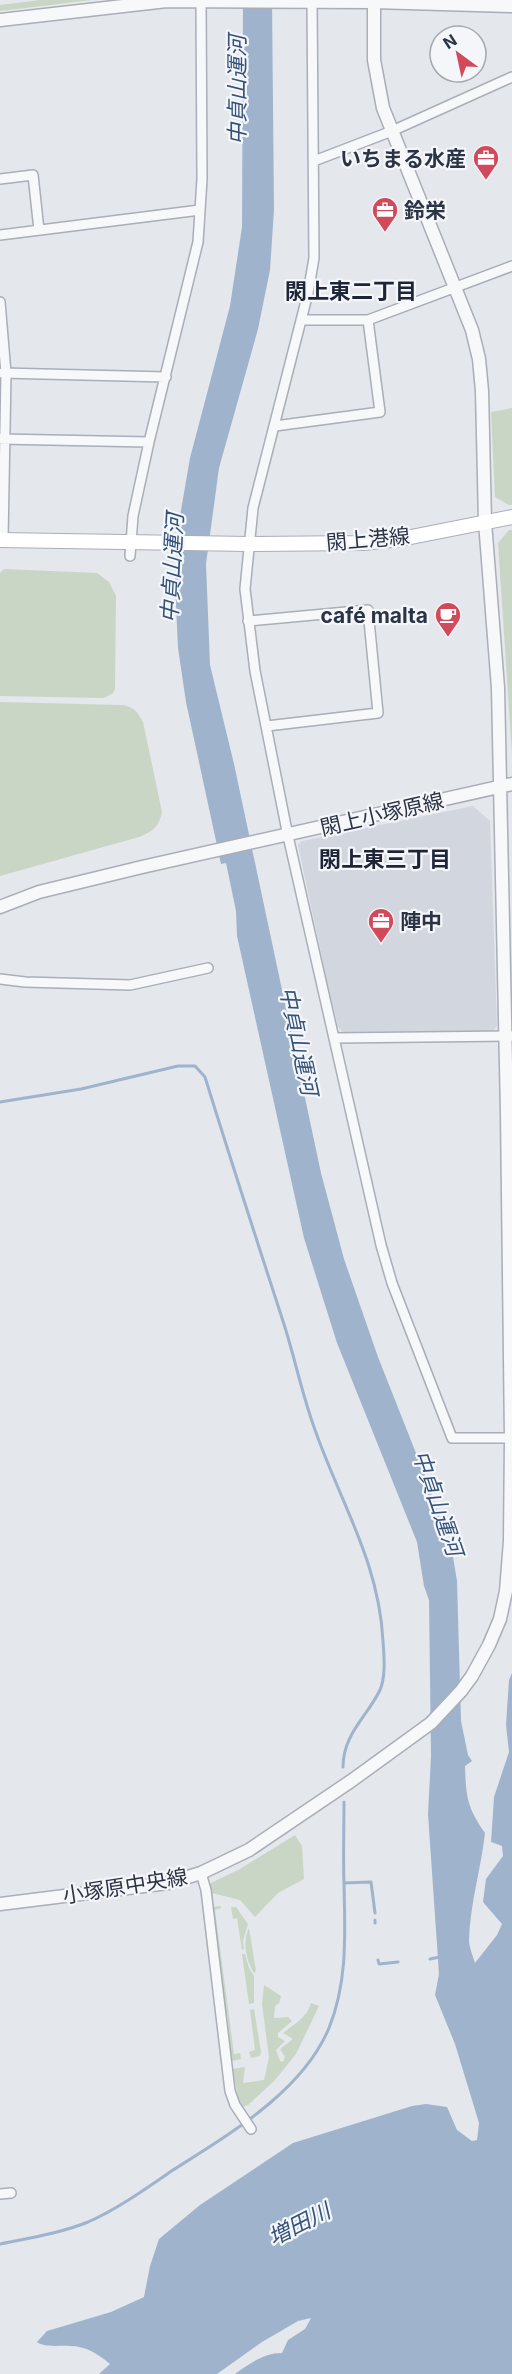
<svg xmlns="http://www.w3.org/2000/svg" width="512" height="2374" font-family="Inter,'Noto Sans JP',sans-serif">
<rect width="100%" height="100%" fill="#e4e7ec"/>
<path fill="#d2d6de" d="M473 806 490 821 497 1026 493 1031 343 1032 338 1027 327 981 298 845 302 841Z"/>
<path fill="#c9d6c5" d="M40 0H92L0 11V5Z
M512 408V505H509L495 497 491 412Z
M509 530H512V754L498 543Z
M4 569 97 573 109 582 116 596 115 689 113 693 104 698 0 696V573Z
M0 702 121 705C133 706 137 711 143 722L162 812C159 827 152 832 139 837L0 876Z
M295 1835 302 1846 304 1879 278 1893 255 1917 240 1900 212 1893 209 1884 240 1869Z
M221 1906V1908L215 1910 234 2054 240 2053 241 2059 232 2061 227 2013H225L213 1907Z
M231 1907H236L248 1924 243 1941 244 1949 242 1950 237 1918 233 1919Z
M249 1928 256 1971 254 1973C246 1960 242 1942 249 1928Z
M242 1954H245L249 1968 254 1976V2003L249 2004Z
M264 1985 281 1996 279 2003 275 2006 274 2018 288 2017 292 2021 278 2033V2037L285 2041 276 2050 280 2061 283 2062 285 2057 280 2049 293 2039 283 2033C294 2024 307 2018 311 2003L319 2006 296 2054 275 2080 248 2105 243 2107 238 2098 233 2069 245 2067 243 2083 264 2080 269 2057 262 2004Z
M254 2009 261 2052 260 2056 251 2058 249 2052 255 2050 250 2010Z"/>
<path fill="#9fb4cc" d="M243 0H272L274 210 270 270 258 329 219 468 206 564 210 665 234 764 321 1173 344 1259 378 1357 427 1481 453 1557 457 1581 461 1721 468 1755 472 1761 465 1766C466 1797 467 1807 485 1833 481 1869 470 1904 469 1940 469 1947 473 1956 475 1963L497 1935 502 1924 483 1902 486 1879 503 1856 502 1846 491 1842 494 1797 509 1752 506 1725 509 1680 512 1673V2374H235C249 2364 264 2353 282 2353L288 2340 305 2329 311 2318 298 2321 262 2342 217 2374H99L110 2364C98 2354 86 2346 70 2346 59 2345 46 2348 37 2342L47 2331 111 2312 144 2297 150 2266 159 2239 200 2205 293 2143 412 2106 426 2104 447 2107 457 2130 472 2141 477 2140 479 2123 455 2044 435 1995 439 1974 428 1814 431 1756 429 1600 424 1586 417 1542 337 1343 304 1238 237 936 236 911 226 863 221 864 186 702 178 648 175 583 179 522 190 458 230 306 242 227Z"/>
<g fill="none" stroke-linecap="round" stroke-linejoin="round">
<path stroke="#9fb4cc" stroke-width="3" d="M0 1102 81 1089 178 1066H195L205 1077C230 1158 256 1238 282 1318 294 1354 301 1391 314 1427 339 1500 379 1561 383 1641 384 1656 386 1676 380 1690 367 1717 343 1734 343 1767
M344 1883 371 1882 375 1913
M375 1920V1923
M430 1959 440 1957
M378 1960 379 1964 398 1962
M0 2244C29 2238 61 2233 88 2222 117 2209 144 2190 170 2172 226 2136 302 2093 329 2028 348 1981 345 1933 344 1884 343 1857 344 1830 344 1802"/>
<g stroke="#a9aeb7" stroke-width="12">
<path id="minor" d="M312 2 314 258 308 293 253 508 245 589 255 671 288 836 381 1245 392 1283 452 1438H512
M314 161 392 131 512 77
M0 179 33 175 39 230
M0 235 200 210
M0 302 6 373 3 540
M301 320H368L512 266
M2 373 166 377
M275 426 380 412 368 320
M0 439 149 442
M130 556 133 516 149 442 198 242 202 179 201 1
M248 621 368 610 378 713 267 726
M0 979 25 982 130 985 208 968
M334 1038 512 1036
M201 1873 206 1890 230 2091 235 2105 251 2129
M0 2194 11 2193"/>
</g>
<g stroke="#a9aeb7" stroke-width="15">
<path id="tertiary" d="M0 20 167 1 374 2 512 6
M0 907 39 892 142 867 512 784
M0 1904 168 1883 201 1873 249 1850 351 1781 431 1723 461 1691 472 1676 489 1645 500 1619 506 1591 510 1541 511 1438 507 1113 498 688 485 522 482 391 479 359 472 330 383 108 374 60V2"/>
</g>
<g stroke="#a9aeb7" stroke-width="16">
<path id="secondary" d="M0 540 249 544 363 543 401 539 512 517"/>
</g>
<use href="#minor" stroke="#f7f8fa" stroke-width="9"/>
<use href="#tertiary" stroke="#f7f8fa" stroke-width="12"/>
<use href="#secondary" stroke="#fff" stroke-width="14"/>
</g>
<defs>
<g id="office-pin" transform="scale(1.35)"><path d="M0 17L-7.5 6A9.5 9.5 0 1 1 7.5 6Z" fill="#d1495b" stroke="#f4f6f9"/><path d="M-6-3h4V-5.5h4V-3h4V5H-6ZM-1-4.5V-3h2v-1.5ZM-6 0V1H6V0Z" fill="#fff"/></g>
<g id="cafe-pin" transform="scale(1.35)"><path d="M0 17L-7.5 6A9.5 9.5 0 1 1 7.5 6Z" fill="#d1495b" stroke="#f4f6f9"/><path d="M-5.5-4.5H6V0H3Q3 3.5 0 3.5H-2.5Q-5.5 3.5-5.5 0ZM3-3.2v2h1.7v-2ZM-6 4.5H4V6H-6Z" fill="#fff"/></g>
</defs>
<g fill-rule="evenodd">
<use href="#office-pin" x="486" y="158"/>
<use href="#office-pin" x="385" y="210"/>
<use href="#cafe-pin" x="448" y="615"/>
<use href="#office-pin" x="381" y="921"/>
</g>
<g text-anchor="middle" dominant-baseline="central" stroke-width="4.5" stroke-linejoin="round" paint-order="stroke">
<g font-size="21" font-weight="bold" fill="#2b3445" stroke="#f4f6f9" text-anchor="end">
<text x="466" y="158">いちまる水産</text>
<text x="404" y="210" text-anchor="start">鈴栄</text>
<text x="428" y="615">café malta</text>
<text x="400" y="921" text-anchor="start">陣中</text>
</g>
<g font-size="21" fill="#2b3445" stroke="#f4f6f9">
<text transform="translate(368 539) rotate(-5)">閖上港線</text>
<text transform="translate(382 814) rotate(-13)">閖上小塚原線</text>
<text transform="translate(125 1886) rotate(-9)">小塚原中央線</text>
</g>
<g font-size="22" font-style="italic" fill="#34527a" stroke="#f4f6f9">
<text transform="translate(237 90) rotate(-90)">中貞山運河</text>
<text transform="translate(172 568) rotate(-87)">中貞山運河</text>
<text transform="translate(299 1041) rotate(78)">中貞山運河</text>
<text transform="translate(438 1503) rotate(71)">中貞山運河</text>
<text transform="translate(299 2224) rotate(-27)">増田川</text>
</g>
<g font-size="22" font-weight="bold" fill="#1d2536" stroke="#f4f6f9">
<text x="351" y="291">閖上東二丁目</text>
<text x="385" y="859">閖上東三丁目</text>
</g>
</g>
<g transform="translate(458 54) rotate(327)"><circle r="28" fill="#f4f6f9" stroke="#a4a8b1" stroke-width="1.5"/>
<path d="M0-4.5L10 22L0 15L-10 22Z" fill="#d1495b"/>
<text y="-9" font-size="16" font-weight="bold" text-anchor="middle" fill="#2b3445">N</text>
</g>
</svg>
